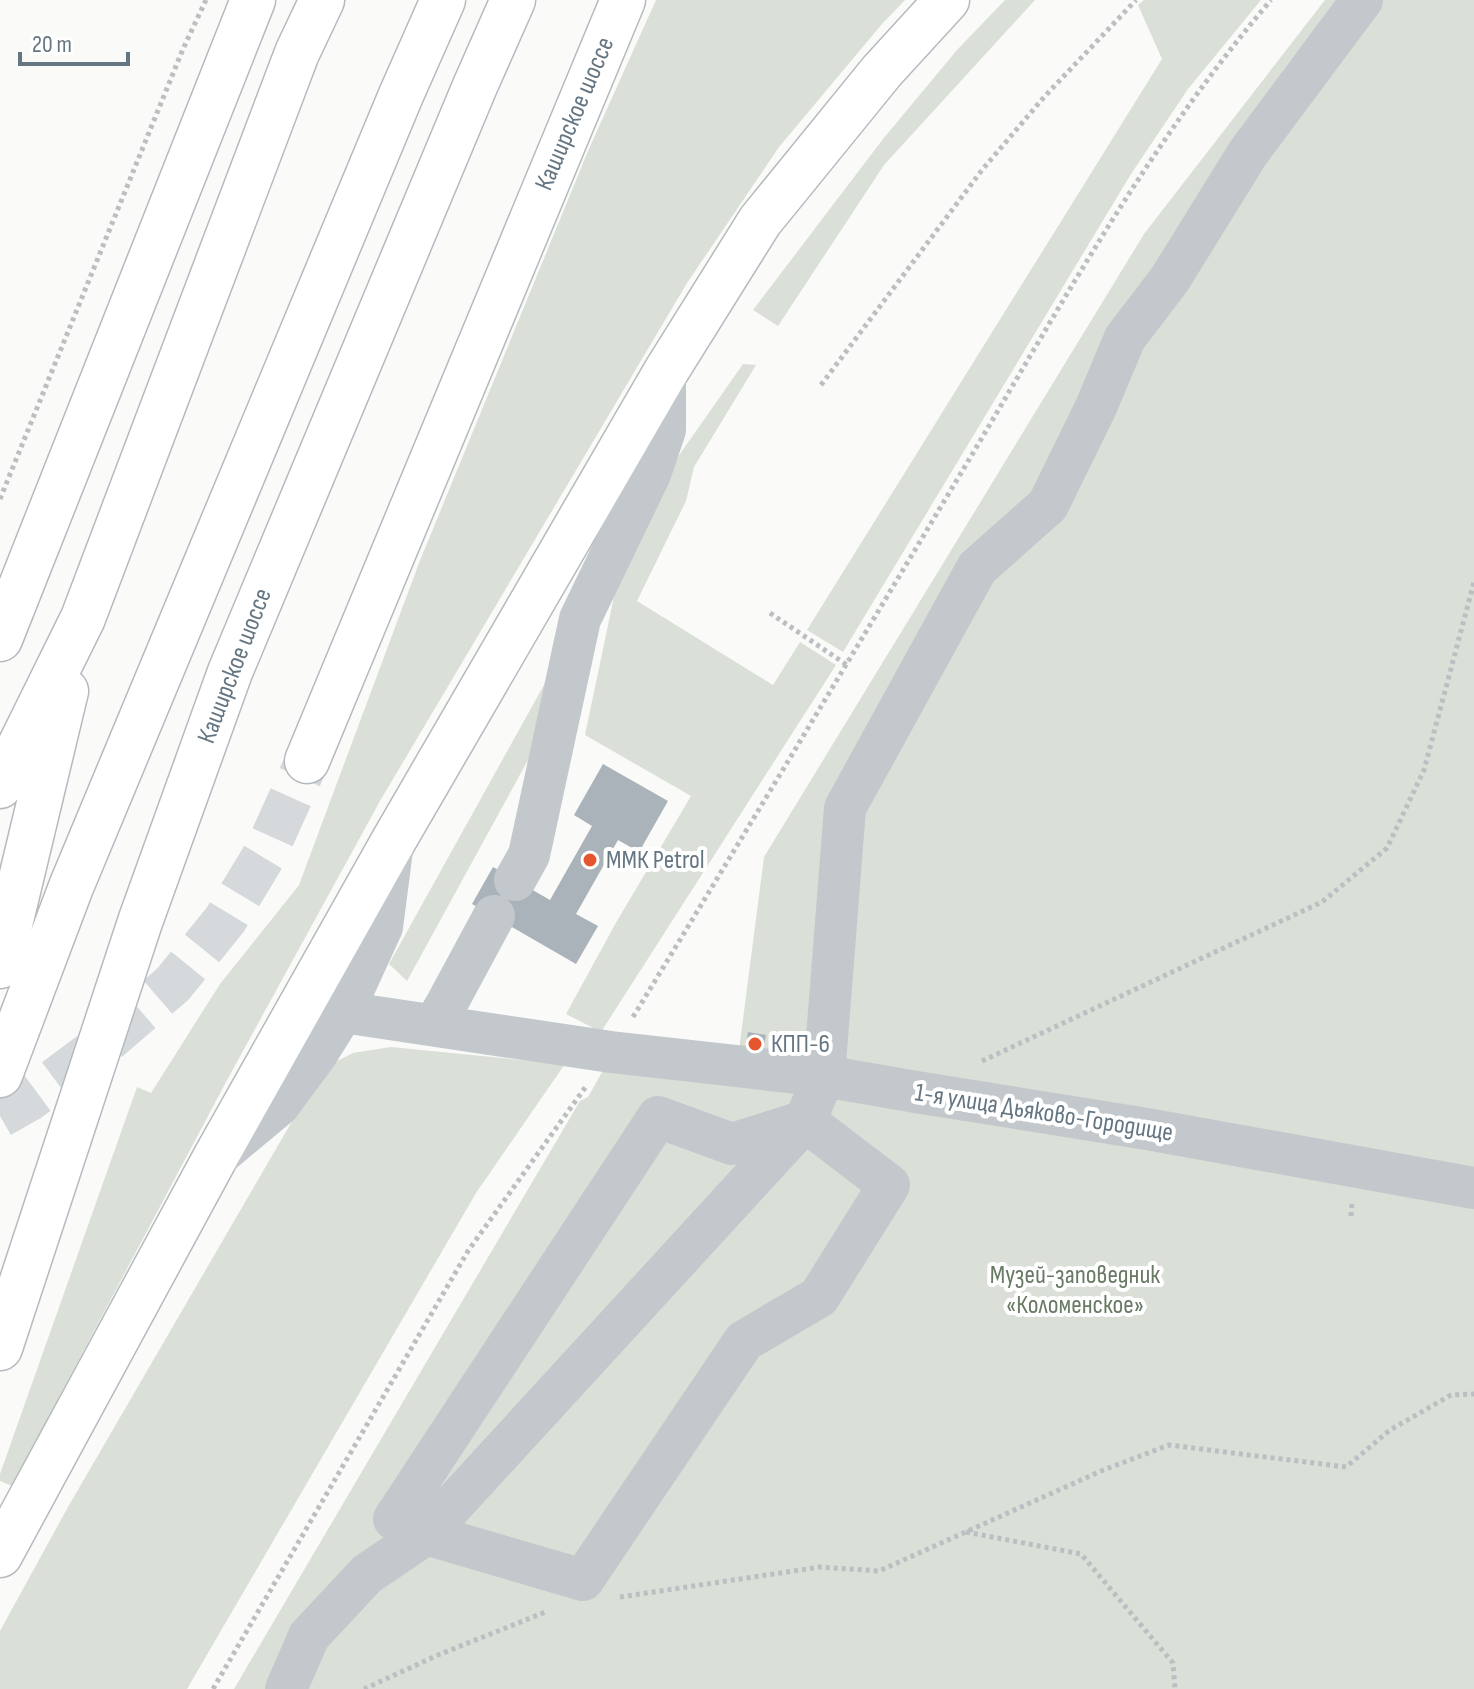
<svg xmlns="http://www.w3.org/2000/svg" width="1474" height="1689" font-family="'Sofia Sans Condensed',sans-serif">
<rect width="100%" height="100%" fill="#fafaf8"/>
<path fill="#dadfd7" d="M656 0H905L882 24 779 147 687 283 380 801 226 1082 12 1486 0 1481V1474L137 1087 151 1093 220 984 299 885 419 563 588 151Z
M1005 0H1035L884 165 778 326 753 310 883 139 957 50Z
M1144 0H1261L1188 89 1131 174 843 652 807 630 1162 59 1138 5Z
M1325 0H1474V1689H234L580 1101 588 1097 605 1067 735 1081 764 857 1144 234Z
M743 364 756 365 694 467 686 501 637 601 773 685 800 642 836 665 601 1032 566 1014 617 921 691 796 585 735 616 587 654 491Z
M549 676 528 760 407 981 389 964Z
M391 1047 565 1064 476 1193 187 1689H0V1631L68 1507 323 1068 353 1053Z"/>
<path fill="#aab3b9" d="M603 764 668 801 639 852 618 840 576 914 598 926 576 964 472 904 493 867 550 900 592 826 574 815Z
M748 1032 766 1035 762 1055 745 1052Z"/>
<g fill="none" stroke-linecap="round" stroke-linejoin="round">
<path stroke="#d5d9db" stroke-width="44" stroke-dasharray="44 22" stroke-linecap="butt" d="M0 1116 28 1100 102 1045 173 984 225 920 265 854 307 761"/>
<g stroke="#b5babe" stroke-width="47">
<path id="major" d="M0 639 253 0
M307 761 623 0
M0 786 83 618 297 53 322 0
M0 966 66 691
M0 1075 71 887 401 95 443 0
M0 1348 140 922 230 672 475 86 513 0
M0 1555 215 1158 394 840 665 373 760 221 882 71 947 0"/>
</g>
<path stroke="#bbbfc2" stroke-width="5" stroke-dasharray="4 4" stroke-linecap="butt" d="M821 385 982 170 1045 96 1136 0
M0 499 183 49 206 0
M770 613 847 665
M633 1017C747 830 860 642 973 453 1065 298 1153 138 1271 0
M982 1061 1322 902 1387 848 1424 770 1474 582
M1351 1216 1352 1203
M966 1532 1081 1554 1173 1663 1175 1689
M620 1597 820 1567 879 1571 1101 1471 1169 1445 1346 1467 1390 1430 1451 1395 1474 1394
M213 1689 468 1251 587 1085
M364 1689 438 1655 548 1611"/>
<path stroke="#c3c8cc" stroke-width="42" d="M515 880 529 855 580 619 650 474 665 430V373
M343 1012 611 1052 824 1076 916 1092 1147 1129 1474 1188
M434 1025 446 1005 494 916
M658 1117 732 1144 805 1121 889 1185 819 1297 744 1341 583 1580 426 1534 394 1519Z
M219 1155 279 1105 316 1055 343 1012 382 927 393 842
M286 1689 309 1636 367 1574 426 1534 805 1121 824 1076 845 808 977 568 1048 505 1096 407 1125 338 1170 279 1248 153 1362 0"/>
<use href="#major" stroke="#fff" stroke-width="44"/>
</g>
<g fill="#e4572e" stroke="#fff" stroke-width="3">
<circle cx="590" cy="860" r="8"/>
<circle cx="755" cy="1044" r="8"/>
</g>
<g text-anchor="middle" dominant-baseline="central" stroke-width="8" stroke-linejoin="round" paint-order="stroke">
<g font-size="26" fill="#657683" stroke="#fff">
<text transform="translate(575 114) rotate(-67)">Каширское шоссе</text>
<text transform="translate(235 666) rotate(-69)">Каширское шоссе</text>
<text transform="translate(1044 1113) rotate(9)">1-я улица Дьяково-Городище</text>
</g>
<g font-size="26" fill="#657683" stroke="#fff" text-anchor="start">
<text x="606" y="860">ММК Petrol</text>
<text x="771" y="1044">КПП-6</text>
</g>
<g font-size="26" fill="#687a64" stroke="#fff">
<text x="1075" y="1275">Музей-заповедник<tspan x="1075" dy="30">«Коломенское»</tspan></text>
</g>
</g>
<path d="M20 52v12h108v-12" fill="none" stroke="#657683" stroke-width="4"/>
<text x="32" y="52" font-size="24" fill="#657683" stroke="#ffffff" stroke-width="6" paint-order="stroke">20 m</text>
</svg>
